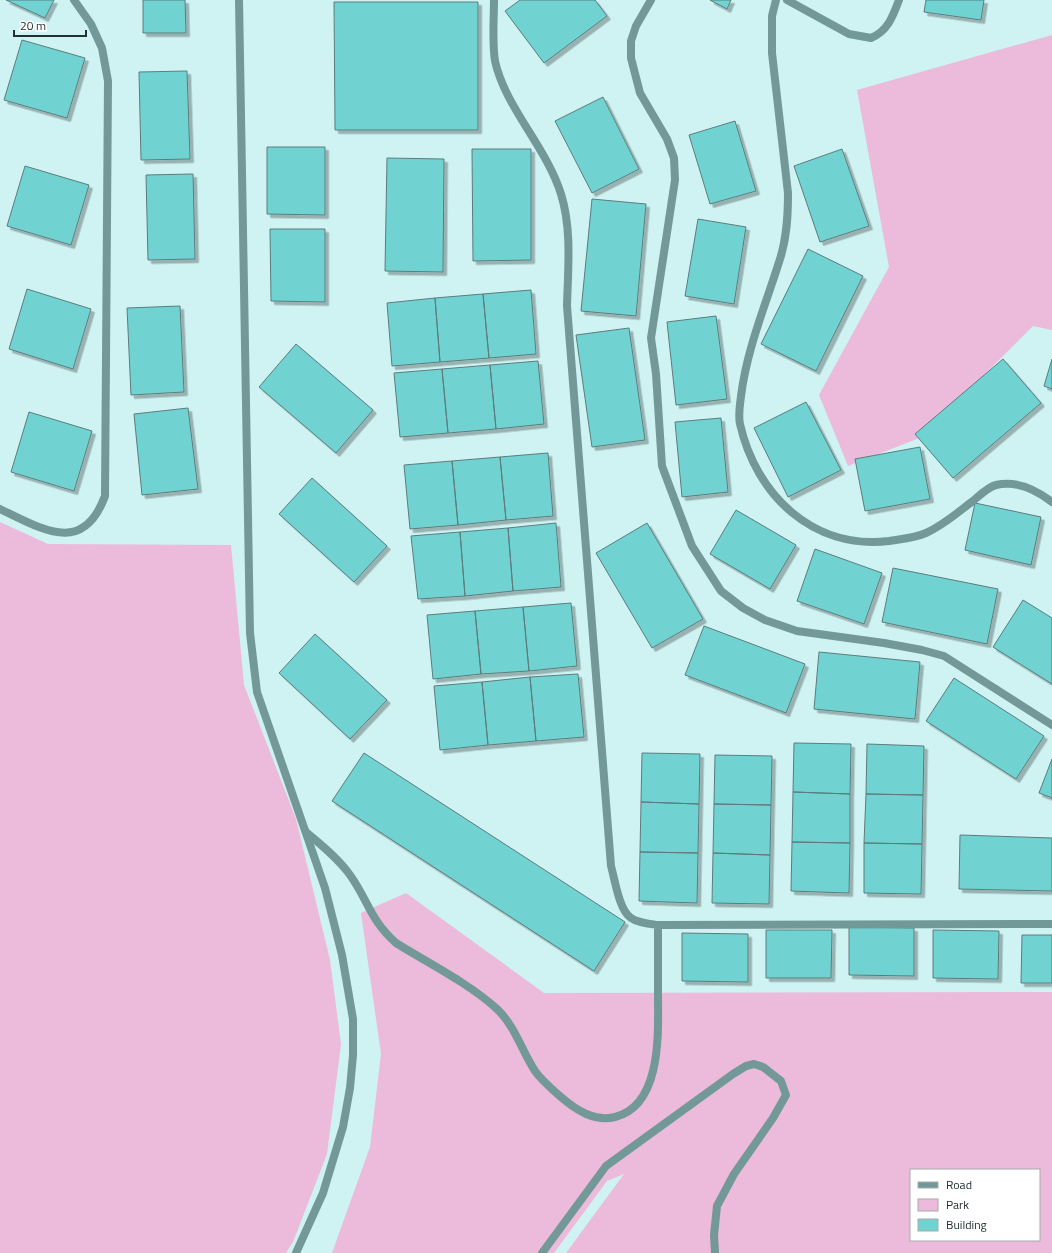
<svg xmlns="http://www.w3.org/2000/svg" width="1052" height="1253" font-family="'Titillium Web',sans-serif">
<defs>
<filter id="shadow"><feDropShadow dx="3.5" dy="3.5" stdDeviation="0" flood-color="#0004"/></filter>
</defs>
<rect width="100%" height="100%" fill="#cff2f2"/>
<path fill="#ecbadb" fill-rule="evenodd" d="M1052 35V330L1033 326 922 437 848 466 819 395 889 267 857 90Z
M0 522 48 544 231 545 244 685 296 819 330 960 341 1044 327 1154 293 1242 286 1253H0Z
M406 893 544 993 1052 992V1253H566L624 1174 607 1181 554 1253H332L370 1147 381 1054 361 913ZM911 1170H1039V1240H911Z"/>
<path fill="#70d3d2" stroke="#5c7c7c" filter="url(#shadow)" d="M6 0H54L45 18Z
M143 0H185L186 33H143Z
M520 0H595L607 16 544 63 505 11Z
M710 0H731L727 9Z
M926 0H984L981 20 924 12Z
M334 2H478V130H335Z
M22 40 85 58 67 118 4 100Z
M187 71 190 159 141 160 139 72Z
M603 97 639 169 592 193 555 121Z
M735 121 756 191 710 204 689 135Z
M267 147H325V215L267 214Z
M472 149H531V260L473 261Z
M842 149 869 226 820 242 794 166Z
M387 158 444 159 443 272 385 271Z
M25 166 89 185 71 245 7 226Z
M193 174 195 259 148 260 146 175Z
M592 199 646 204 636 316 581 311Z
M698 219 746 227 734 304 685 296Z
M270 229H325V302L271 301Z
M808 249 863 276 816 371 761 344Z
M27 289 91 309 73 369 9 349Z
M531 290 536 354 489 358 483 294Z
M483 294 489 358 440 362 435 298Z
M435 298 440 362 392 366 387 303Z
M180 306 184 392 131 395 127 308Z
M716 316 727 399 676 405 667 322Z
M629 328 645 440 592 447 576 335Z
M296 344 373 410 336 453 259 387Z
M1003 359 1041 403 953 478 915 434Z
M1052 359V389L1044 386Z
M538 361 544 424 496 429 490 365Z
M490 365 496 429 448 433 442 369Z
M442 369 448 433 400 437 394 373Z
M806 402 841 470 788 497 754 428Z
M188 408 198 489 142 495 134 414Z
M29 412 92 431 74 491 11 472Z
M721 418 728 492 682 497 675 422Z
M920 447 930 499 865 511 855 459Z
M548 453 553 516 506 520 500 457Z
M500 457 506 520 458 525 452 461Z
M452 461 458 525 410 529 404 465Z
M312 478 387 546 354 582 279 514Z
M975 503 1041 517 1031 565 965 550Z
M736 510 796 545 770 589 710 554Z
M556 523 561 587 513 591 508 528Z
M647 523 703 619 652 648 596 553Z
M508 528 513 591 465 596 460 532Z
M460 532 465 596 418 599 411 536Z
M815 549 882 573 864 624 797 601Z
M893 568 998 589 987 644 882 622Z
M1023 600 1052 618V684L993 647Z
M571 603 577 666 529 671 523 607Z
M523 607 529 671 481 674 475 611Z
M475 611 481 674 433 679 427 615Z
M704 626 805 664 786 713 685 675Z
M315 634 387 700 350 739 279 673Z
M819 652 920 662 915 719 814 709Z
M578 674 584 737 536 741 530 677Z
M530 677 536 741 488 745 482 682Z
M954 678 1044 736 1016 779 926 721Z
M482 682 488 745 440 750 434 686Z
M794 743 851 744 850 794 793 792Z
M867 744 924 746 923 795 866 794Z
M364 753 625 922 594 971 332 801Z
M642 753 700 754 699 804 641 802Z
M715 755 772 756 771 805 714 804Z
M1052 759V798L1039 793Z
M793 792 850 794V843L792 842Z
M866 794 923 795 922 844 864 843Z
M641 802 699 804 698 853 640 852Z
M714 804 771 805 770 855 713 853Z
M960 835 1052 838V891L959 889Z
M792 842 850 843 849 893 791 891Z
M864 843 922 844 921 894 864 893Z
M640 852 698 853 697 903 639 901Z
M713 853 770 855 769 904 712 903Z
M849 927 914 928V976L849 975Z
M766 930H832L831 978H766Z
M933 930 999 931 998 979 933 978Z
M682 933 748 934V982L682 981Z
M1022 935H1052V983H1021Z"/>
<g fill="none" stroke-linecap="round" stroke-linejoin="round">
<path stroke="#729898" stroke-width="8" d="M494 0C494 19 492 42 495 61 505 107 547 148 561 194 572 229 568 269 567 306L611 866C615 880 619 910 631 918 638 923 649 924 658 925
M651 0 636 26 631 41V58L640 93 667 139 674 158 675 180 651 338 656 374 662 466 692 546 721 591 743 608 765 620 797 631 884 643 922 650 944 656 1052 725
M776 0 772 16V53L788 193C788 216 787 237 780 259 766 304 747 348 741 396 740 405 738 415 740 424 756 495 813 550 889 541 901 539 915 538 926 533 944 525 958 512 973 501 980 495 988 487 996 485 1016 480 1036 490 1052 502
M787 0 849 34 871 38C888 31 893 16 899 0
M0 509C42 529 83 556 105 496L108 81 102 48 91 24 74 0
M306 832C321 845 338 858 350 875 368 900 370 920 396 943 428 963 470 984 497 1009 515 1026 522 1051 535 1071 542 1081 552 1089 561 1097 576 1110 594 1122 615 1117 663 1105 658 1030 658 992 658 970 658 947 658 925L1052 924
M542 1253 606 1166 733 1074 746 1066 754 1064 763 1067 781 1081 786 1095 773 1118 734 1174 717 1206 714 1235 715 1253"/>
<path stroke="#729898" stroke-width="8" d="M239 0 250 633 257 692 325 888 342 955 353 1019V1055L350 1088 343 1127 323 1193 296 1253"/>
</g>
<rect x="910" y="1169" width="130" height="72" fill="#ffffff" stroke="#a7acac"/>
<rect x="918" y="1182" width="20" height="6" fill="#729898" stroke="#a7acac"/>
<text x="946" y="1189" font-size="12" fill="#233030">Road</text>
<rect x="918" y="1199" width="20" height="12" fill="#ecbadb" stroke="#a7acac"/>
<text x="946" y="1209" font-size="12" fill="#233030">Park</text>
<rect x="918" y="1219" width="20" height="12" fill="#70d3d2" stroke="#a7acac"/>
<text x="946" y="1229" font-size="12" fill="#233030">Building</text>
<path d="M14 30v6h72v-6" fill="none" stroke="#233030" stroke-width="2"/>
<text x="20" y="30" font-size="12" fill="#233030" stroke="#ffffff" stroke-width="3" paint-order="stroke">20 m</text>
</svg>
